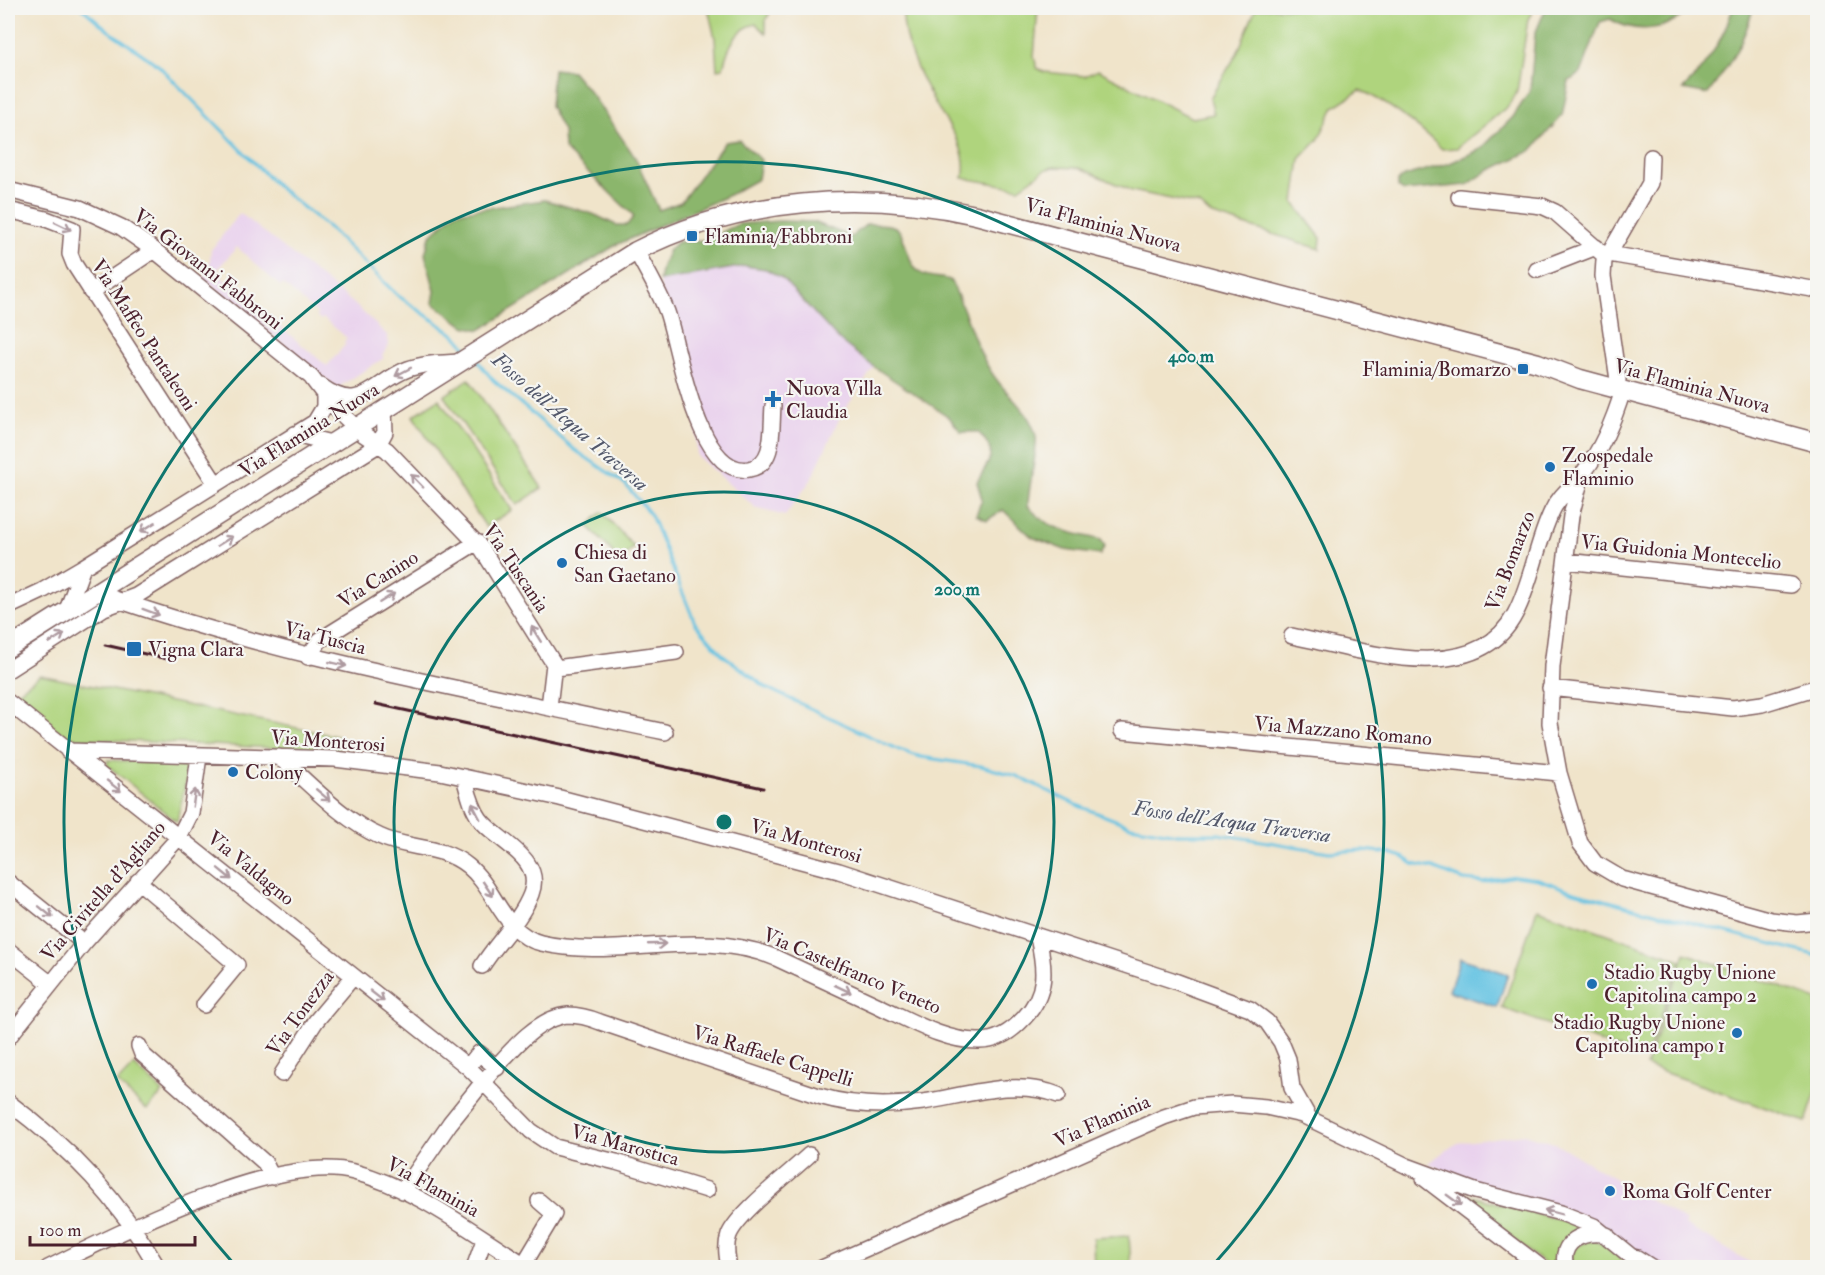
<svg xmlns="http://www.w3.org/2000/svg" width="1825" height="1275" font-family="'IM FELL Double Pica',serif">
<rect width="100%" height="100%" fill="#f6f6f2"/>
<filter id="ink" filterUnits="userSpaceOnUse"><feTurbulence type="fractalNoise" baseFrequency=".0167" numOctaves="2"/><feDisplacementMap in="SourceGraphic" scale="12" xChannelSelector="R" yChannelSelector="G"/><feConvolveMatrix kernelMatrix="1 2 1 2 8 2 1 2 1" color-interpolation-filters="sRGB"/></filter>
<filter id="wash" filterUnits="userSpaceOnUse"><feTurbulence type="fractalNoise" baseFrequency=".008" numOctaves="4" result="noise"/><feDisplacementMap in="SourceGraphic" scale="24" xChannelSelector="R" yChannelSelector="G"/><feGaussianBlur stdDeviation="1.35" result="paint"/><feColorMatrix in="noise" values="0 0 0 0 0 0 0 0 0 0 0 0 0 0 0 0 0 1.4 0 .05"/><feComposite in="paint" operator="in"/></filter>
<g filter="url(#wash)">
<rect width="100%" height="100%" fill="#f0e4ca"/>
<path fill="#e9d1ed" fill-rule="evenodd" d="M240 213 352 302 387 335 389 344 382 356 384 358 337 388 203 278 209 270 211 250ZM237 247 280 286 283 284 318 314 316 316 321 320 323 318 347 338 344 342 346 344 327 366 215 272Z
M745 266 766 269 782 278 839 340 874 367 841 415 811 480 785 516 756 508 697 456 696 422 659 281Z
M1524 1134 1557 1144 1687 1222 1685 1225 1758 1267H1659L1626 1243 1472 1184 1428 1163 1457 1143Z"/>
<path fill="#afd47d" stroke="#7c7a54" stroke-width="1.5" d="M708 8H773L766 19V33L756 24C735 28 727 50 723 68L717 70 715 38Z
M903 8H1038L1034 57 1037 68 1044 72 1085 76 1098 70 1192 118 1214 114 1210 98 1237 54 1256 8H1535L1528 19 1517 92 1508 106 1457 148 1442 149C1417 125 1391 104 1360 90L1334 107 1318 140 1300 159 1294 203 1321 238 1320 249 1210 214 1200 205 1132 191 1080 168 1053 167 1045 170 1019 188 963 178C970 149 948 127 935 103 919 75 901 40 903 8Z
M469 379 542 488 517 505 444 396Z
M439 399 512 510 486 527 413 416Z
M602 512 634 547 620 560 588 526Z
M40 675 341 737 338 751 67 738 13 696Z
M108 760 187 764V777L177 822 107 765Z
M1537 909 1681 960 1646 1059 1502 1008Z
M1685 953 1817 1000V1089L1806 1122 1646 1066Z
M134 1065 163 1092 147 1110 117 1083Z
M1460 1193 1568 1222 1584 1228 1559 1267H1548L1458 1195Z
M1129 1236 1131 1267H1094L1093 1238Z
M1592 1240 1606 1245 1631 1267 1571 1268V1256L1576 1246Z"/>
<path fill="#8bb66c" stroke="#6a6a4c" stroke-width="1.5" d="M1546 8H1691C1669 31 1636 35 1610 19L1600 22 1581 73 1569 81 1562 116 1531 151 1488 171 1467 185 1404 191 1398 187V181L1405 176 1450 163 1481 149 1513 117 1530 91 1535 34Z
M1733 8H1753C1745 41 1728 67 1708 94L1683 89C1707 66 1723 40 1733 8Z
M553 69 572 71 592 95 635 157 659 210 681 202 725 142 739 140 761 160 758 179 729 195 616 245 480 330 464 326 433 303 435 291 425 254 430 236 456 212 545 200 593 214 616 225H627L634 216 564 149 563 131 550 106Z
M780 221 814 222 851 237 867 224C875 224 888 223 895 227 906 232 906 262 919 272 926 278 941 277 950 280 969 314 974 353 1000 384 1013 400 1032 415 1036 437 1038 452 1028 487 1028 506 1049 531 1070 532 1101 540L1105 546 1100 555 1065 550 1032 537 1003 510 987 520 976 515 982 499 977 482C990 459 999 453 978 432H961L949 417 874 367 839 340 782 278 766 269 745 266 659 281 662 266 669 250 677 242 705 240 739 224Z"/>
<path fill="#64c2e2" stroke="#577086" stroke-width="1.5" d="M1460 958 1508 974 1497 1007 1449 991Z"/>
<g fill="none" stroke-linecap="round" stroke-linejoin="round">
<path stroke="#64c2e2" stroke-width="3" d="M82 8 109 31 158 65 277 186 330 229 397 295 456 336 468 350
M476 359 493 380 575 450 625 484 651 515 695 623 722 654 767 688 899 750 921 757 981 766 1017 776 1079 806 1131 826 1177 834H1219L1329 852 1364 850 1390 853 1403 857 1413 864 1433 868 1464 880 1482 882 1515 876 1538 879 1574 892 1818 956"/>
</g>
</g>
<g filter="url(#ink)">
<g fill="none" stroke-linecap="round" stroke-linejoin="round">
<g stroke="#846463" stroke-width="18">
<path id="minor" d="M8 190 80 208 121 227 154 250 311 377 332 405 363 434 387 450 482 549 554 664 549 707
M1459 197 1542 206 1555 212 1605 256
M8 210 46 219 72 229 70 254 74 264 216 484
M636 251C647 271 659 291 667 312 679 346 697 478 749 469 776 465 771 427 773 406
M1609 254 1650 183 1651 157
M1537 270 1596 247
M91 292 154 250
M1618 380 1603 276 1604 260 1609 254 1818 290
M321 386C362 416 373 382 408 369 424 363 443 363 459 362
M295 434 331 443
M1582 474 1571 516 1552 666 1550 723 1559 773 1580 843 1595 863 1622 879 1771 920 1797 923 1818 921
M1566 561 1791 585
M95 592C280 658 473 691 665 732
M8 607 42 591 83 567 315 422 324 407V396
M67 610 83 567
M1292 636C1358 649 1475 691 1515 614 1532 582 1536 544 1552 511 1559 495 1574 486 1584 472 1603 447 1614 420 1623 390
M308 657 320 640 477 542
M556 668 676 652
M8 670 104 608 136 596 378 445 385 432 384 409
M1550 688 1733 708 1762 704 1818 687
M8 702 468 1067
M1122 731 1559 773
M68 751 335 759 440 772 560 798 839 871 1172 980 1250 1009 1267 1022 1281 1042 1288 1059 1292 1088 1309 1118
M279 757C308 782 344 821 379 836 408 850 441 844 468 866 496 889 503 934 541 943 618 961 699 926 776 958 811 974 846 991 881 1007 911 1021 946 1042 980 1041 998 1041 1013 1030 1024 1018 1048 993 1045 968 1038 937
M464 777C468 791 471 807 480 819 496 841 545 858 531 894 521 920 497 942 482 966
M138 881 237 965 204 1005
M8 882 84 943
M8 950 51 984
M8 1038 84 943 179 837 191 813 199 756
M139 1046 142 1054 265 1163 272 1177
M497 1068 479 1053 468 1067 483 1082C504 1059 534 1018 568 1015 579 1015 590 1018 600 1022L819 1096C853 1106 888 1107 923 1102 968 1095 1015 1078 1058 1095
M282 1074 316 1021 353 977
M8 1102C72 1150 118 1198 158 1268
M1424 1178 1542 1268
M403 1191 450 1123 483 1082 531 1131 555 1147 616 1162 707 1190
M524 1264 554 1214 539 1201
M48 1268C118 1233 277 1152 354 1172 417 1188 474 1234 530 1268
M474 1268 484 1240
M729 1268C727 1256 725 1246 729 1235 738 1213 790 1173 809 1155
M822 1268 1164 1117 1194 1107 1232 1104 1266 1107 1302 1115 1407 1166 1475 1191 1561 1213 1594 1226 1643 1266
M1566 1268C1558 1241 1584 1230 1607 1235"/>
</g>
<g stroke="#846463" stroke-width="21">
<path id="major" d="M8 648 636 251C741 197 862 190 976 215L1538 363 1580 379 1818 443
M1636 1259 1650 1268"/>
</g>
<use href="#minor" stroke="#fff" stroke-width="15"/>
<use href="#major" stroke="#fff" stroke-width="18"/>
<path stroke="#4a1f2b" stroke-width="3" d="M105 645 172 660
M376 704 763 788"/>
</g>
<defs><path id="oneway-shaft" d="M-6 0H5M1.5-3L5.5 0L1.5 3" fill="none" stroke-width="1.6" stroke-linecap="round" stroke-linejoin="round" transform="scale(1.5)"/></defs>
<g stroke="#ae9aa0">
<use href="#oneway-shaft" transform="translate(63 226) rotate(26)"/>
<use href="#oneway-shaft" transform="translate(403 372) rotate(152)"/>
<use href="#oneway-shaft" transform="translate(417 481) rotate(-134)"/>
<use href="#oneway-shaft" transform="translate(148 527) rotate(148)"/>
<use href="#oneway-shaft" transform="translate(225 541) rotate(-32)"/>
<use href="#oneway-shaft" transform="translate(387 598) rotate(-32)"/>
<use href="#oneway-shaft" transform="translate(151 612) rotate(20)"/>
<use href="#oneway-shaft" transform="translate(536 634) rotate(-122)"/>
<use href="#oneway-shaft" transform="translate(57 638) rotate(-32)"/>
<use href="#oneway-shaft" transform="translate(338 664) rotate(13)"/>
<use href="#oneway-shaft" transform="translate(114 786) rotate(38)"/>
<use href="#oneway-shaft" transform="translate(323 795) rotate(40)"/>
<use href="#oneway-shaft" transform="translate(194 798) rotate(-82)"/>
<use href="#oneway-shaft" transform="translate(476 811) rotate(-118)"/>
<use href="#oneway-shaft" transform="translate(225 874) rotate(39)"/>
<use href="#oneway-shaft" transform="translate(488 889) rotate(56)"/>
<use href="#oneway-shaft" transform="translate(46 912) rotate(39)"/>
<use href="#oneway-shaft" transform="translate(657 944) rotate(-2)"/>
<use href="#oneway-shaft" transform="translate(843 989) rotate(25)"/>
<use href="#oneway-shaft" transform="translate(377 996) rotate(38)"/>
<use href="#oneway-shaft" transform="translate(1454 1200) rotate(36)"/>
<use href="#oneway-shaft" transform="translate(1553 1212) rotate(-165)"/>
</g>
</g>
<g fill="none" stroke="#0f766e" stroke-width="3">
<circle cx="724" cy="822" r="330"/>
<path d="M234 1264A660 660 0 1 1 1214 1264"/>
</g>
<g fill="#1f6fb2" stroke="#f6f6f2" stroke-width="2">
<rect x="686" y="230" width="12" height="12" rx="3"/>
<rect x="1517" y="363" width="12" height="12" rx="3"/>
<path d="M770 390h6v6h6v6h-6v6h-6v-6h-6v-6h6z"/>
<circle cx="1550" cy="467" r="6"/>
<circle cx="562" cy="563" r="6"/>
<rect x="126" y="641" width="16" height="16" rx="3"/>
<circle cx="233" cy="772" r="6"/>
<circle cx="1592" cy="984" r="6"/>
<circle cx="1737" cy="1033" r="6"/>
<circle cx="1610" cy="1191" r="6"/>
</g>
<g text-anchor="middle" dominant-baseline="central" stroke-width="4.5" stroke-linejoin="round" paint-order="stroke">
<g font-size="20" fill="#4a1f2b" stroke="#f6f6f2">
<text transform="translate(1103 225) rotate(15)">Via Flaminia Nuova</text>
<text transform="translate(208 269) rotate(38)">Via Giovanni Fabbroni</text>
<text transform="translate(144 335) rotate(57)">Via Maffeo Pantaleoni</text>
<text transform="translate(1692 386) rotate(15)">Via Flaminia Nuova</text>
<text transform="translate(309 430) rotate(-32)">Via Flaminia Nuova</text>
<text transform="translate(1681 552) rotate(6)">Via Guidonia Montecelio</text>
<text transform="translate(1510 561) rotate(-69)">Via Bomarzo</text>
<text transform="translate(516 568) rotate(56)">Via Tuscania</text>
<text transform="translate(378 579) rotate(-32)">Via Canino</text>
<text transform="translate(325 638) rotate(14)">Via Tuscia</text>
<text transform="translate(1343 731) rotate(5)">Via Mazzano Romano</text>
<text transform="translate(328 741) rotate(4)">Via Monterosi</text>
<text transform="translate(806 841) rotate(16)">Via Monterosi</text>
<text transform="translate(251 868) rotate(39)">Via Valdagno</text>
<text transform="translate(103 891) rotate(-49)">Via Civitella d'Agliano</text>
<text transform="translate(852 971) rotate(23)">Via Castelfranco Veneto</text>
<text transform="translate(300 1013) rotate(-54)">Via Tonezza</text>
<text transform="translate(773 1056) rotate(17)">Via Raffaele Cappelli</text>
<text transform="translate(1102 1121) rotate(-24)">Via Flaminia</text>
<text transform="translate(625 1145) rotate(15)">Via Marostica</text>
<text transform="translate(433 1187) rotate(29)">Via Flaminia</text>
</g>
<g font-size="20" fill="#4a1f2b" stroke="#f6f6f2" text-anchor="start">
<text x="704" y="236">Flaminia/Fabbroni</text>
<text x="1511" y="369" text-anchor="end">Flaminia/Bomarzo</text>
<text x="786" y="388">Nuova Villa<tspan x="786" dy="23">Claudia</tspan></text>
<text x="1562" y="455">Zoospedale<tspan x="1562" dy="23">Flaminio</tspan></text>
<text x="574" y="552">Chiesa di<tspan x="574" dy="23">San Gaetano</tspan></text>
<text x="148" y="649">Vigna Clara</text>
<text x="245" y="772">Colony</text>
<text x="1604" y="972">Stadio Rugby Unione<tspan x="1604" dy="23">Capitolina campo 2</tspan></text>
<text x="1725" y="1022" text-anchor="end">Stadio Rugby Unione<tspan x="1725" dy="23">Capitolina campo 1</tspan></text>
<text x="1622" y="1191">Roma Golf Center</text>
</g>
<g font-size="21" font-style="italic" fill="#53586b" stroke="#f6f6f2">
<text transform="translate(570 422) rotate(41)">Fosso dell'Acqua Traversa</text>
<text transform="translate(1232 822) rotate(8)">Fosso dell'Acqua Traversa</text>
</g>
</g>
<circle cx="724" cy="822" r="9" fill="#0f766e" stroke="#f6f6f2" stroke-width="3"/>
<g font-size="18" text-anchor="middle" font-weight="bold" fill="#0f766e" stroke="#f6f6f2" stroke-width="4.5" stroke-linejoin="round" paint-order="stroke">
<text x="1191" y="362">400 m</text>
<text x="957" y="595">200 m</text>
</g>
<rect width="1825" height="1275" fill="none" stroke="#f6f6f2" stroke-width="30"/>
<path d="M30 1236v9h165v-9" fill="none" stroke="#4a1f2b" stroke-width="3"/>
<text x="39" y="1236" font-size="18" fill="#4a1f2b" stroke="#f6f6f2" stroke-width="4.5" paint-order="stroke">100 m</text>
</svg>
